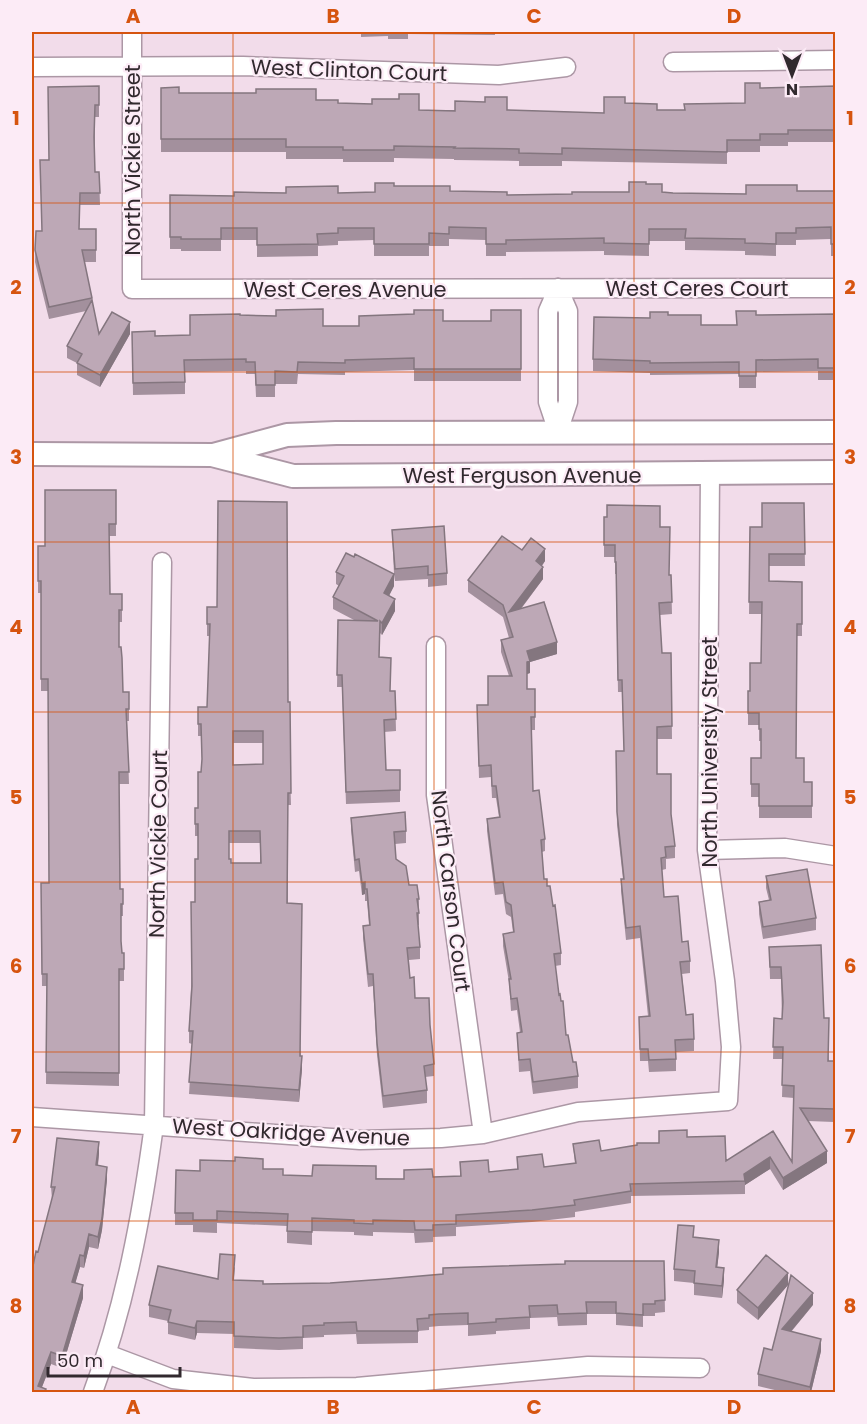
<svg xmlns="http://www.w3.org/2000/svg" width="867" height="1424" font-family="Poppins,sans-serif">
<rect width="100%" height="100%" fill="#f2dcea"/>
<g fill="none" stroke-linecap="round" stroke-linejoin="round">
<g stroke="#ac97a5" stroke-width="21">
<path id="minor" d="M132 32V289L836 288
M673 62 836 60
M32 67 243 66 499 75 566 67
M558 288 568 311V402L558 432
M558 288 548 311V402L558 432
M436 646V795L483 1134
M707 850 785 848 836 856
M32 1117 360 1140 441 1138 483 1134 578 1112 728 1101 731 1047 725 981 707 850 710 474
M107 1354 173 1379 253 1388 357 1387 588 1366 700 1368
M93 1392C125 1307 142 1215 154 1125L162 562"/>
</g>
<g stroke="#ac97a5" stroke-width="26">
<path id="tertiary" d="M32 454 212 455 293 476 836 472
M213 455 287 435 336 433 836 432"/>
</g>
<use href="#minor" stroke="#fff" stroke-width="18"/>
<use href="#tertiary" stroke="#fff" stroke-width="22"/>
</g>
<path fill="#a3909d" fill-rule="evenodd" d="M276 32H297V34H276Z
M361 32H495V35L408 34V39H388V36L361 37Z
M99 86V117H95V172H99L100 205H80L79 229H96V262H84L99 334H130L100 387 77 375V363L67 358V346L86 311 49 319 35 262 36 231H42L48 160Z
M836 86V142H788V146H760V152H727V164L562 161V166H519V161L454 160V159L394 158V162H343V159H286V152H161V88L179 93 316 100 338 103 419 110H507L604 113 625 103 657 110H685L745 103 760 88Z
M646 184 662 192 673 193 746 194 797 191H836V256H831V239L796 240V245H776V256L745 255V251L685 250V241H649V256L604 255V251L506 252V256H486V240L449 239V246H429V256H374V240L338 241V245L318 246V256L257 257V240H221V251H181V249H170V195L234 196 375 192 394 186 450 191 507 195 572 194 629 192Z
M521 310V381H414V370L345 372V375L298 374 297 384H275V397H256L255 374H246V371L185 372V394L133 395 132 332 155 336 190 335 240 315 323 326H359L443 321H491Z
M836 314V380H818V371L756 372V388H739V374L650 375V373L593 371V359L650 318 668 315 701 325H736L756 315Z
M116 490V536H109L110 594H122V622H119V647L123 692 129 709V721H127L129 784H119L120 889H123V916H121V941L122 953H124V981H119V1086L46 1084 47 986H42L41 883H49L48 691H41V593H38V546H45Z
M804 503 805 566H769V581L802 582V636H797L796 758 804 782H812V818H759V797H751V758H761V741H759V725H748V691H750L761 663 762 614H749L750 527H762Z
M604 517 660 527 669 575H671L672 614 660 615 662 653H671L672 739H657V774L671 814 675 846V858L666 859V869L662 870 664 897 690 961V973L682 974 686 1015 694 1039V1051L676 1052V1071L649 1072 648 1061H640L639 1017 648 1016 640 938 626 940 621 891V879H623L617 825 616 751H624L622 692H618L616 574H615V557H604Z
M392 530 447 573V585L428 587V579L395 581 394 575V586L389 596 395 611 382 635 380 633 379 657 390 691H395L396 731 384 732 386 770H400V802L346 804 342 687H337L338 620H354L333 609V597L339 586 336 584V572L354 557 394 574Z
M522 550 545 561 542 566 543 579 521 609 557 654 530 662V673L527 674V689H535V730H531L533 791 545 839V851L542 852 544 879 553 906 561 953V965L555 966 559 995 566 1035 573 1062 578 1076V1088L533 1094 530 1071 519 1072 517 1033 520 1032 517 1010 511 1011 509 982 503 946V934L513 932 511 917 506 914 503 894 495 895 487 831V819L499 817 496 798H492L491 777 479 778 477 705H488L509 676 501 652V640L509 638 503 617 468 592V580Z
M207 607 288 702 291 805H288V903L302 1069 299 1102 189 1094 192 1044 189 1043V1031L195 902 198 859V836H195V808H198L202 761 201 736H198V707H207L210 636H207ZM233 743H263V764L233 765ZM229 843H260V863H231L229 859Z
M351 818 406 831V843L395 844 396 859 409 885 419 899V925H418L420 947V959L409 960 410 978 415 998 430 1025 434 1064V1076L425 1077 427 1090V1103L383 1108 377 1055 373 986 368 987 363 938V926L369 925 367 901H365V894L362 895 359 871 355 872 351 830Z
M766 876 816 918V930L763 939 759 914V902L769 900 766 888Z
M769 947 824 1018 829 1061 836 1090 834 1122 808 1121 827 1163 783 1190 770 1169 745 1185V1194L631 1196V1203L575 1212V1217L532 1222 456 1227V1236L433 1237V1242L415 1243 414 1233 373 1232V1236L354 1235V1232L312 1231V1245L287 1243V1226L217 1223V1233L193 1232V1225H175V1213L200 1171 263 1169 283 1175 404 1179 433 1177 460 1176V1162L489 1172 517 1169V1157L544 1167 575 1164 573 1144 601 1151 659 1143 687 1137 726 1161 773 1131 792 1162 794 1098 782 1097 783 1059H773L774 1018 782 1019 781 979H770Z
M99 1154 98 1166 107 1179 102 1230 98 1249 89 1247 84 1268 80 1267 75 1283 83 1298 62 1368 51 1364 42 1387 46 1392H32L38 1252 52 1199 51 1187Z
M694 1238 719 1252 717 1267 724 1280 722 1298 694 1295V1283L674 1281V1269Z
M664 1261 665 1312 655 1313V1316H643V1327L616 1325V1314H587V1325L558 1326 557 1317 530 1318V1329L496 1331V1334L468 1336V1325L439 1326 429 1327V1330L418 1331V1343L357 1344 356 1334 324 1335V1337L303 1338V1349L279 1350 234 1348V1334L197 1333 195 1340 168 1334V1321L149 1317V1305L218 1279 235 1267 234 1280 263 1284 330 1283Z
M788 1285 758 1320 737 1303V1290Z
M813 1305 791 1332 821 1351 811 1392H783L758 1386V1374L772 1350Z"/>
<path fill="#84767f" d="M130 322V334L100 387V375Z
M545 549V561L536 573V561Z
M543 567V579L509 624V612Z
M394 574V586L384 605V593Z
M395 599V611L382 635V623Z
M557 642V654L530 662V673L527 674V651Z
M365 882V894L362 895V883Z
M302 1056V1069L299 1102V1090Z
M99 1142V1154L96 1178V1165Z
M827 1151V1163L783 1190V1178Z
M770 1157V1169L745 1185 744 1174Z
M107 1167V1179L102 1230 98 1249V1237Z
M89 1234V1247L84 1268V1256Z
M719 1240V1252L716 1279V1267Z
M80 1255V1267L72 1295V1282Z
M724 1268V1280L722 1298V1286Z
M788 1273V1285L758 1320V1308Z
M83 1285V1298L62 1368V1356Z
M813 1293V1305L782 1342V1329Z
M197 1321V1333L195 1340V1328Z
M821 1339V1351L811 1392H810V1387Z
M51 1352V1364L40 1392 38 1386Z"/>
<path fill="#bda8b6" stroke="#84767f" stroke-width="1.5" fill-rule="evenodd" d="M745 83H760V88L836 86V130H788V134H760V140H727V152L562 148V154L519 153V149L454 148 455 147 394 146V150H343V147H286V139H161V88L179 87V93H256V89H316V100H338V103L372 104V99H399V94H419V110L455 111V101L485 102V97H507V110L604 113V97H625V103L657 104V110H685L684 104 745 103Z
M99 86V105H95L94 137 95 172H99L100 193H80L79 229H96V250H82L92 298 49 307 35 250 36 231H42L40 160H49L48 87Z
M629 182H646V184H662V192L673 193 746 194V185H797V191H836V244H831V227L796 228V233H776V244L745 243V239L685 238 686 229H649V244L604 243V238L506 240V244H486V228L449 227V234L429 233V244H374V228H338V233L317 234 318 244 257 245V228H221V239H181V237H170V195L234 196V192L286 193V187L338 186V193L375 192V183H394V186H450V191L507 192V195L572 194V192H629Z
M92 300 99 334 112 312 130 322 100 375 77 363 82 354 67 346Z
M323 309V326H359V316L414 314V310H443V321H491V310H521V369H414V358L345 360V363L298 362 297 372 275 371V385H256L255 362H246V359L184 360 185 382 133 383 132 332 155 331V336L190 335V315L240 314V315L276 316V310Z
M736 311H756V315L836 314V368H818V359L756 360V376H739V362L650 363V361L593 359 594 317 650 318V312H668V315H701V325H737Z
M45 490H116V524H109L110 594H122V610H119V647H121L122 658 123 692H129V709H126L129 772H119L120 889H123V904H121V941L122 953H124V969H119V1073L46 1072 47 974H42L41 883H49L48 679H41V581H38V546H45Z
M218 501 287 502 288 702H290L291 793H288L287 903 302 904 300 1056H302L299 1090 189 1082 193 1031H189L192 986 191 902H195V859H198V824H195V808H198V772H201L202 759 201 724H198V707H207L210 624H207V607H217ZM233 731H263V764L233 765ZM229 831H260L261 863H231V859H229Z
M762 503H804L805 554H769V581L802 582V624H797L796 758H804V782H812V806H759V784H751V758H761V729H759V713H748V691H750V663H761L762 602H749L750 527H762Z
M607 505 660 506V527H670L669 575H671L672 602 659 603 662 653H671L672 726 657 727V774H671V814L675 846 665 847 666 857 661 858 664 897 678 896 682 942 688 941 690 961 680 962 686 1015 693 1014 694 1039 675 1040 676 1059 649 1060 648 1049H640L639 1017 650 1016 640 926 626 928 621 879H624L617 812 616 751H624L622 680H618L616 562H615V545H604V517H607Z
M444 526 447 573 428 575V566L395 569 392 530Z
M502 536 522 550 531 538 545 549 536 561 543 567 509 612 544 602 557 642 527 651 530 661 527 662V689H535V717H531L533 791 539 790 545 839 541 840 544 879H547V886H550L553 906 555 905 561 953 554 954 559 995 560 994 561 1001H563L566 1035H568L573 1062H576L578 1076 533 1082 530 1059 519 1060 517 1033 522 1032 517 998 511 999 509 979H511L503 934 514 932 511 905 506 902 503 882 495 883 487 819 500 817 496 786H492L491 765 479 766 477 705H488V676H512L501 640 513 637 503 605 468 580Z
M346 553 354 557 355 554 394 574 384 593 395 599 382 623 380 621 379 657 391 658 390 691H395L396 719 384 720 386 770H400V790L346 792 342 675H337L338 620 378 621 333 597 344 576 336 572Z
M405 812 406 831 394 832 396 859 406 866 409 885H417L419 899H417L419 913H417L420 947 407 948 410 978 414 977 415 998H429L430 1025 434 1064 424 1066 427 1090 383 1096 377 1043 373 974H368L363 926 370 925 367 889H365V882L362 883 359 859 355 860 351 818Z
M807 869 816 918 763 927 759 902 771 900 766 876Z
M821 945 824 1018H829L828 1061H836L834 1109 800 1108 827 1151 783 1178 770 1157 744 1174 745 1181 630 1184 631 1191 574 1200 575 1205 532 1210 456 1215V1224L433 1225V1230H415L414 1221 373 1220V1224L354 1223V1220L312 1218V1232L287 1231 288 1214 217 1211V1220H193V1213H175L176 1170 200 1171V1160L235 1161V1157L263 1159V1169H283V1175L312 1176 313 1165 376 1166V1179H404V1170L432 1169 433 1177 461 1176 460 1162 488 1160 489 1172 518 1169 517 1157 542 1154 544 1167 576 1163 573 1144 599 1140 601 1151 637 1145V1143H659V1131L687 1130V1137L725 1136 726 1161 773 1131 792 1162 794 1086 782 1085 783 1047H773L774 1018 782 1019 783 1002 781 967H770L769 947Z
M57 1138 99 1142 96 1165 107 1167 102 1218 98 1237 89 1234 84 1256 80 1255 72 1282 83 1285 62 1356 51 1352 38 1386 46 1389 44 1392H32V1271L36 1251 38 1252 55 1187H51Z
M678 1225 694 1226 693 1237 719 1240 716 1267 724 1268 722 1286 694 1283 695 1271 674 1269Z
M220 1254 235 1255 233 1280 263 1281V1284L330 1283 386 1279 443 1274V1268L565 1264V1261H664L665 1300 655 1301V1304H643V1315L616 1313V1302H586L587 1313 558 1314 557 1305 529 1306 530 1317 496 1319V1322L468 1324V1313L439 1314 429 1315V1318L417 1319 418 1331H357L356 1322 324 1323V1325L303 1326V1337L279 1338 234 1336V1322L197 1321 195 1328 168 1322 171 1310 149 1305 158 1266 218 1279Z
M766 1255 788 1273 758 1308 737 1290Z
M791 1275 813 1293 782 1329 821 1339 810 1387 758 1374 764 1348 772 1350Z"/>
<path fill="none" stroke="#d6540f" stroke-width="1.5" stroke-opacity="0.55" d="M233 32V1392M434 32V1392M634 32V1392M32 203H836M32 372H836M32 542H836M32 712H836M32 882H836M32 1052H836M32 1221H836"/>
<g text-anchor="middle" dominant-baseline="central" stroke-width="4.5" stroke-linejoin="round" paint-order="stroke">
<g font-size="21" fill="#31292e" stroke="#fcebf6">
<text transform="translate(349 70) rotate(2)">West Clinton Court</text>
<text transform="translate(132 160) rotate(-90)">North Vickie Street</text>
<text x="697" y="288">West Ceres Court</text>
<text x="345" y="289">West Ceres Avenue</text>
<text x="522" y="475">West Ferguson Avenue</text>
<text transform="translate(709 752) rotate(-90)">North University Street</text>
<text transform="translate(158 844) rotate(-89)">North Vickie Court</text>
<text transform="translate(451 891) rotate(83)">North Carson Court</text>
<text transform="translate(291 1132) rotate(3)">West Oakridge Avenue</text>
</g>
</g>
<rect width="867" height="1424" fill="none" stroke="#fcebf6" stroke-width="66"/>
<g transform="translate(792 75) rotate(180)" stroke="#fcebf6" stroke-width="4.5" paint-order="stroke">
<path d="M0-4.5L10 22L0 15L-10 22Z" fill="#31292e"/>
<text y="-9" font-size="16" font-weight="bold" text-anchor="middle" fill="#31292e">N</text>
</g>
<path d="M48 1367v9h132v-9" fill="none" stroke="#31292e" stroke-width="3"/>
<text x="57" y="1367" font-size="18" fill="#31292e" stroke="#fcebf6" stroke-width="4.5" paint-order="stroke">50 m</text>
<rect x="33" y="33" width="801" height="1358" fill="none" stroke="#d6540f" stroke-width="2"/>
<g font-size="20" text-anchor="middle" font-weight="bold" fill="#d6540f">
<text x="133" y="23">A</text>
<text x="333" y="23">B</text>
<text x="534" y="23">C</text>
<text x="734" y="23">D</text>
<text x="16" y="125">1</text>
<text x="850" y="125">1</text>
<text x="16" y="294">2</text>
<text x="850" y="294">2</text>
<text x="16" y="464">3</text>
<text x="850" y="464">3</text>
<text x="16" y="634">4</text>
<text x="850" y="634">4</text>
<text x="16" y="804">5</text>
<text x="850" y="804">5</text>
<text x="16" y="973">6</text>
<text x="850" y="973">6</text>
<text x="16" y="1143">7</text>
<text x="850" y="1143">7</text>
<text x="16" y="1313">8</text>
<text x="850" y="1313">8</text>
<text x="133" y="1414">A</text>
<text x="333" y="1414">B</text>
<text x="534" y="1414">C</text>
<text x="734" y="1414">D</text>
</g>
</svg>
